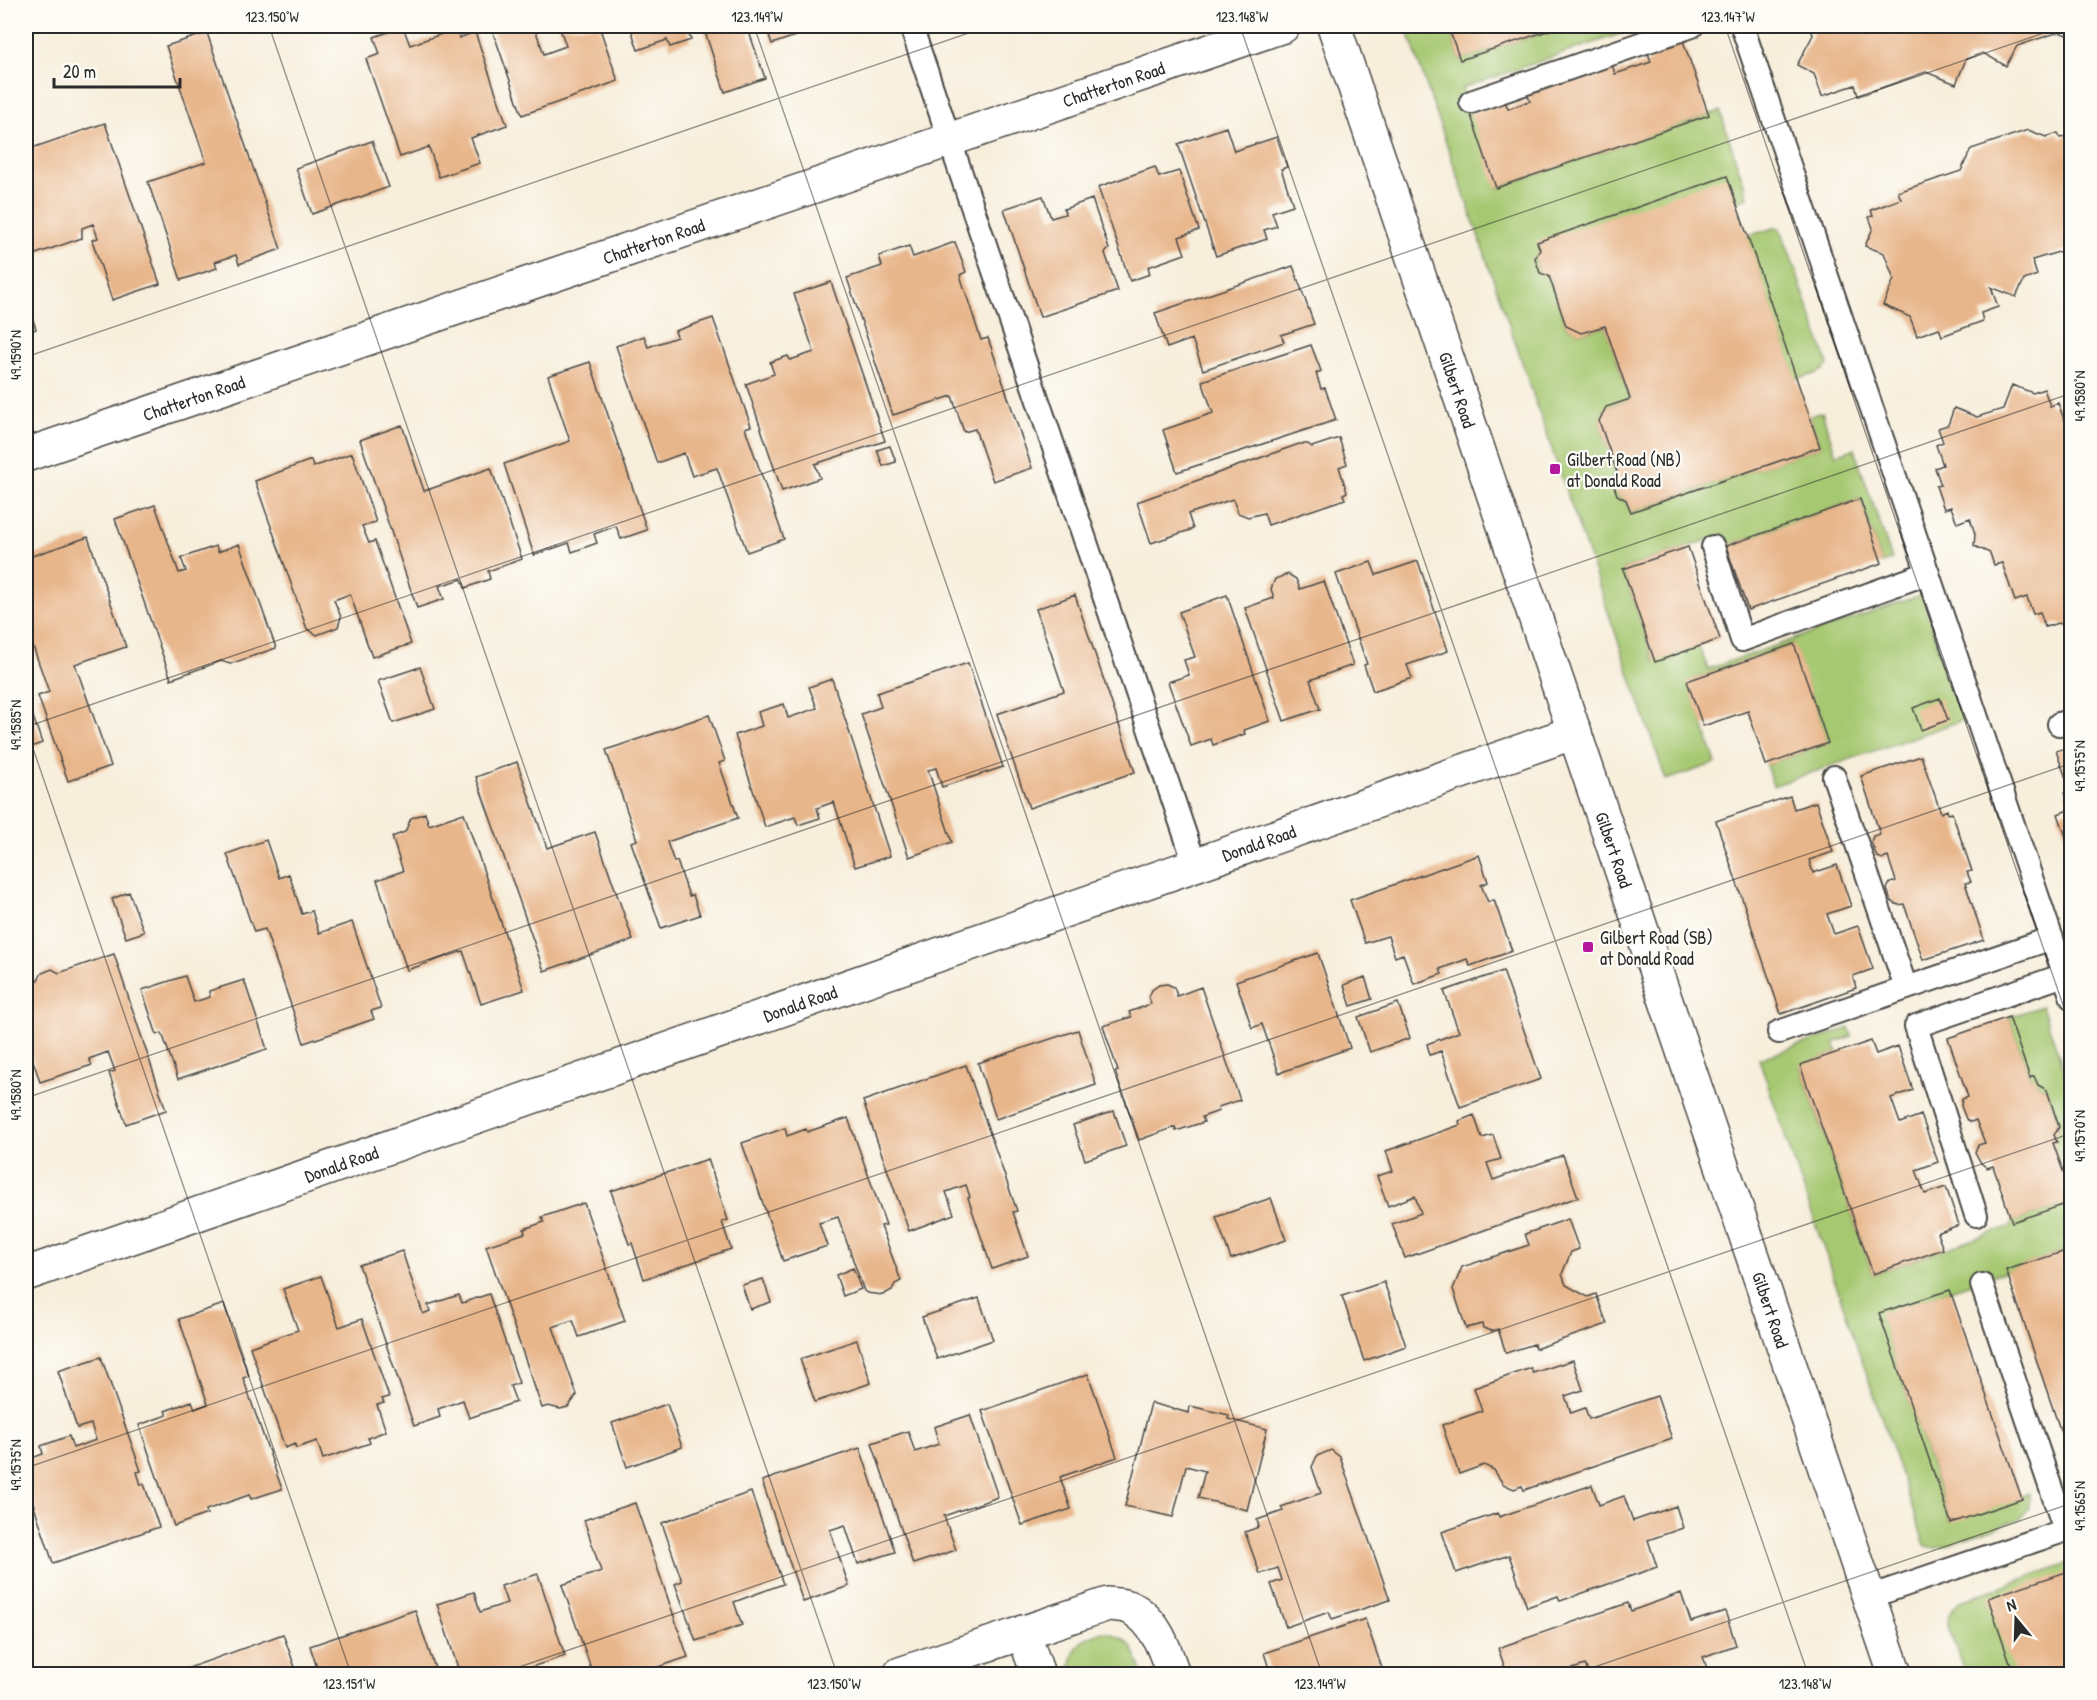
<svg xmlns="http://www.w3.org/2000/svg" width="2097" height="1700" font-family="'Patrick Hand',sans-serif">
<rect width="100%" height="100%" fill="#fdfcf7"/>
<filter id="ink" filterUnits="userSpaceOnUse"><feTurbulence type="fractalNoise" baseFrequency=".0167" numOctaves="2"/><feDisplacementMap in="SourceGraphic" scale="12" xChannelSelector="R" yChannelSelector="G"/><feConvolveMatrix kernelMatrix="1 2 1 2 8 2 1 2 1" color-interpolation-filters="sRGB"/></filter>
<filter id="wash" filterUnits="userSpaceOnUse"><feTurbulence type="fractalNoise" baseFrequency=".008" numOctaves="4" result="noise"/><feDisplacementMap in="SourceGraphic" scale="24" xChannelSelector="R" yChannelSelector="G"/><feGaussianBlur stdDeviation="1.35" result="paint"/><feColorMatrix in="noise" values="0 0 0 0 0 0 0 0 0 0 0 0 0 0 0 0 0 1.4 0 .05"/><feComposite in="paint" operator="in"/></filter>
<g filter="url(#wash)">
<rect width="100%" height="100%" fill="#f7eedb"/>
<path fill="#a6c871" stroke="#687a4e" stroke-width="1.5" d="M1406 26H1448L1460 60 1563 26H1643L1462 88 1497 188 1720 111 1748 197 1735 202 1538 243 1540 250 1535 258 1540 273 1549 276 1566 326 1581 333 1605 326 1630 399 1606 407 1599 421 1617 472 1612 480 1617 495 1626 500 1631 512 1820 447 1810 416 1822 412 1836 455 1854 449 1892 559 1882 563 1860 499 1726 546 1725 534 1623 569 1654 661 1699 646 1708 669 1921 595 1963 720 1773 786 1766 765 1828 743 1793 644 1688 681 1716 763 1666 780Z
M1777 227 1782 232 1828 364C1824 374 1806 376 1796 379L1747 236Z
M2042 1006 2071 1091V1196L2053 1143 2057 1142 2054 1135 2059 1127 2047 1090 2038 1085 2034 1077 2030 1078 2009 1017Z
M1849 1028 1852 1036 1834 1043 1838 1052 1800 1066 1873 1274 2011 1226 2012 1222 2071 1202V1249L1880 1314 1950 1522 2029 1493V1508L2020 1519 1938 1548H1930L1925 1545 1759 1059Z
M2071 1562V1674H1965L1948 1626C1947 1616 1952 1607 1961 1601Z
M1104 1632C1130 1636 1135 1651 1143 1674H1070C1070 1652 1080 1635 1104 1632Z"/>
<g id="blocks">
<path fill="#e8b68b" d="M491 26H534L544 54 566 46 559 26H599L618 81 522 115Z
M630 26H696L687 29 691 40 670 47 667 40 638 50Z
M703 26H747L765 78 725 92Z
M766 26H825L772 44Z
M1448 26H1549L1550 30 1460 60Z
M1810 26H2072V37L2059 32 2017 46 2006 66 1983 53 1966 59 1956 84 1926 72 1858 96 1855 85 1822 96 1814 74 1797 65 1813 35Z
M403 27 410 45 456 29 459 38 475 32 507 125 471 138 480 163 439 177 429 147 400 157 366 59 380 54 374 37Z
M207 33 281 249 239 264 236 255 215 262 217 268 181 280 148 182 206 162 166 46Z
M1683 41 1709 115 1496 188 1470 113 1505 101 1508 109 1530 101 1527 93 1612 64 1615 74 1651 62 1648 53Z
M105 123 160 284 112 300 92 240 98 238 93 224 82 228V238L30 256 26 241V150Z
M1226 127 1234 151 1277 137 1287 167 1281 169 1293 205 1272 212 1277 226 1264 230 1267 239 1216 256 1178 144Z
M2028 130 2046 137 2058 133 2060 138 2072 134V248L2032 260 2037 275 2024 280 2016 297 1991 287 1998 307 1981 313 1983 321 1942 336 1939 328 1917 336 1910 317 1883 305 1894 279 1884 253 1865 246 1873 228 1869 217 1873 216 1871 210 1901 199 1898 192 1961 171 1971 149Z
M372 141 389 187 312 214 296 168Z
M1155 167 1159 177 1179 171 1199 230 1179 237 1185 254 1148 267 1150 274 1130 281 1098 187Z
M1727 176 1820 447 1631 512 1626 500 1617 495 1612 480 1617 472 1599 421 1606 407 1630 399 1605 326 1581 333 1566 326 1549 276 1540 273 1535 258 1540 250 1537 242Z
M1043 196 1051 218 1065 214 1064 209 1092 199 1109 249 1105 253 1118 291 1040 317 1004 209Z
M955 242 966 272 960 275 981 340 988 338 1032 468 993 481 975 429 964 432 952 396 893 415 847 278 882 266 879 256 909 246 913 257Z
M1293 266 1314 324 1281 335 1284 342 1203 370 1192 339 1167 348 1155 313Z
M831 282 885 441 815 464 820 478 782 491 746 384 774 374 770 362 788 356 790 360 814 352 794 294Z
M26 299 36 329 26 333Z
M713 318 751 426 745 428 784 539 747 552 717 468 692 476 684 453 657 463 616 346 644 336 648 347 677 337 675 331Z
M1311 345 1321 371 1316 373 1321 389 1325 388 1336 420 1177 472 1163 430 1213 413 1202 381Z
M590 362 647 530 621 539 616 526 594 534 597 543 572 552 569 543 534 555 504 464 570 441 548 376Z
M2012 385 2033 393 2044 389 2050 406 2058 403 2064 419 2072 417V627L2058 623 2045 627 2040 612 2033 614 2027 597 2015 601 2002 563 1994 565 1990 553 1974 546 1975 534 1970 518 1957 523 1951 507 1944 509 1936 486 1941 485 1935 468 1943 465 1936 445 1943 442 1938 428 1948 425 1954 408 1977 417 2003 409Z
M402 425 424 491 491 468 522 559 488 571 490 579 465 588 462 579 439 586 444 599 417 608 360 440Z
M1339 438 1347 464 1339 467 1347 492 1343 494 1345 499 1268 525 1264 513 1248 517 1238 513 1233 499 1188 514 1193 529 1151 543 1137 502 1299 444H1308L1312 447Z
M890 446 896 462 883 466 877 450Z
M352 453 376 522 362 526 369 543 375 541 411 644 372 657 350 594 334 600 341 617 338 627 317 635 307 629 255 481 311 460 313 467Z
M1860 499 1882 563 1748 610 1726 546Z
M155 505 179 573 186 571 181 558 216 546 218 552 239 544 276 648 230 664 221 661 171 679 115 519Z
M88 537 126 647 75 664 111 766 68 781 38 696 49 692 28 632 26 633V558Z
M1688 547 1720 639 1655 662 1623 569Z
M1418 561 1448 651 1407 665 1412 678 1373 691 1364 665 1367 664 1336 574 1371 562 1376 575Z
M1288 574 1296 579 1300 589 1324 581 1353 665 1310 680 1320 709 1284 721 1245 608 1274 598 1271 589 1275 579Z
M1075 595 1135 772 1029 808 997 714 1064 691 1036 609Z
M1227 595 1270 721 1244 730 1245 734 1213 745 1211 739 1191 746 1168 682 1189 675 1184 660 1195 657 1179 612Z
M1794 644 1828 743 1766 765 1748 711 1703 726 1687 681Z
M968 663 1003 767 942 787 936 768 928 770 952 842 909 857 861 714 881 707 877 693Z
M420 667 435 709 393 723 378 681Z
M832 679 890 856 855 867 834 802 817 808 820 818 798 825 795 817 765 827 735 735 762 726 758 712 784 704 788 718 817 708 809 687Z
M26 696 42 743 26 749Z
M1940 698 1948 720 1921 730 1913 708Z
M709 715 725 761 719 763 738 818 667 842 674 862 677 861 689 896 693 895 700 915 661 928 631 842 637 840 606 750Z
M2072 746V785L2069 786 2056 751Z
M1921 756 1941 813 1947 810 1948 814 1952 813 1972 871 1967 872 1971 882 1965 883 1984 940 1923 960 1904 904 1898 905 1891 901 1887 889 1890 883 1896 881 1888 857 1883 859 1877 857 1871 842 1873 836 1880 834 1861 776Z
M517 762 547 848 595 832 633 940 544 971 476 777Z
M2072 791V851H2071L2058 814 2071 809 2065 793Z
M1790 796 1794 809 1816 802 1833 852 1809 860 1813 873 1837 865 1851 906 1827 914 1834 934 1858 926 1873 969 1853 976 1856 988 1781 1014 1716 821Z
M425 813 429 825 464 813 524 990 481 1004 463 951 407 970 377 880 403 871 392 837 405 832 411 818Z
M266 840 279 878 289 874 302 914 312 911 319 933 352 922 381 1008 371 1011 374 1019 304 1043 265 929 254 932 227 854Z
M1479 855 1488 882 1481 885 1488 902 1494 900 1512 951 1470 966 1467 959 1440 969 1442 974 1414 984 1403 954 1395 957 1388 936 1365 943 1350 900Z
M129 892 144 932 126 938 112 899Z
M1318 953 1350 1048 1279 1073 1262 1024 1252 1028 1236 981Z
M114 954 166 1110 126 1124 109 1073 115 1071 108 1052 89 1059 92 1065 40 1082 26 1039V984L38 980 42 973 52 969 59 973Z
M1503 971 1541 1079 1460 1107 1441 1051 1430 1055 1427 1044 1459 1032 1444 991Z
M185 976 194 1002 210 997 209 991 244 980 267 1049 178 1079 162 1033 157 1035 142 990Z
M1365 977 1372 999 1351 1006 1344 985Z
M1167 984 1174 987 1177 996 1201 987 1240 1100 1218 1107 1219 1111 1202 1117 1204 1122 1176 1131 1175 1127 1139 1140 1115 1072 1118 1071 1103 1026 1131 1017 1129 1012 1151 1004 1149 997 1152 990 1159 985Z
M1398 1003 1410 1038 1370 1052 1358 1017Z
M2009 1017 2030 1078 2034 1076 2038 1085 2047 1090 2059 1127 2054 1135 2057 1142 2053 1143 2072 1196V1202L2012 1222 1993 1166 1987 1168 1981 1163 1975 1152 1978 1145 1985 1143 1976 1120 1971 1122 1966 1119 1961 1106 1962 1099 1968 1097 1948 1038Z
M1078 1030 1096 1085 996 1119 978 1063Z
M1871 1041 1876 1054 1898 1046 1913 1090 1891 1098 1900 1123 1921 1115 1938 1162 1916 1170 1925 1194 1946 1187 1959 1225 1937 1233 1943 1249 1873 1274 1800 1065Z
M966 1065 1017 1211 1013 1212 1028 1256 992 1269 968 1198 970 1197 966 1185 946 1192 954 1214 909 1231 863 1101Z
M1114 1111 1126 1146 1085 1160 1073 1125Z
M1474 1115 1482 1138 1493 1135 1501 1159 1487 1163 1493 1180 1563 1155 1578 1197 1405 1258 1392 1224 1421 1213 1415 1196 1388 1206 1377 1176 1393 1171 1386 1151 1460 1125 1459 1121Z
M848 1118 886 1225 881 1226 901 1281 895 1284 892 1290 883 1295 867 1293 864 1291 838 1217 819 1223 827 1246 783 1261 742 1143 785 1128 787 1136 806 1129 807 1132Z
M708 1159 728 1220 722 1222 731 1249 644 1279 632 1243 629 1244 611 1191Z
M1271 1198 1286 1240 1231 1259 1216 1217Z
M584 1203 625 1321 579 1337 573 1320 553 1327 577 1395 568 1407 560 1409 548 1406 542 1408 486 1246 525 1233 524 1229 544 1222 542 1217Z
M1568 1219 1579 1249 1571 1252 1562 1274 1566 1285 1588 1297 1596 1294 1607 1324 1535 1349 1534 1344 1506 1353 1498 1329 1492 1331 1483 1328 1482 1324 1466 1328 1453 1289 1462 1267 1529 1245 1525 1234Z
M2072 1249V1462H2071L2006 1270Z
M402 1251 423 1314 430 1311 428 1305 459 1295 462 1303 489 1294 519 1383 510 1386 516 1402 469 1418 463 1400 438 1409 440 1417 414 1426 359 1265Z
M853 1268 861 1289 843 1296 836 1275Z
M321 1276 339 1327 362 1319 389 1397 382 1399 384 1403 377 1405 386 1431 368 1438 370 1443 323 1459 317 1441 296 1448 295 1444 285 1448 250 1347 298 1330 283 1289Z
M763 1279 771 1302 750 1309 742 1285Z
M1384 1282 1406 1346 1364 1361 1342 1296Z
M1950 1290 2022 1499 1951 1523 1879 1313Z
M979 1298 993 1340 937 1359 922 1317Z
M224 1304 249 1376 243 1378 282 1489 251 1499 249 1495 206 1510 207 1514 174 1526 139 1425 167 1415 165 1411 192 1401 195 1409 208 1404 179 1319Z
M857 1340 871 1383 815 1402 800 1359Z
M101 1357 141 1471 137 1472 141 1485 144 1484 159 1527 53 1563 26 1482V1460L43 1454 41 1446 69 1436 73 1448 96 1440 91 1424 77 1428 58 1371Z
M1573 1360 1583 1390 1565 1396 1571 1413 1585 1408 1589 1419 1657 1396 1672 1439 1524 1490 1522 1486 1514 1489 1503 1484 1494 1470 1484 1465 1459 1474 1442 1425 1482 1411 1474 1388 1531 1368 1533 1373Z
M1088 1374 1117 1457 1060 1477 1071 1509 1022 1525 982 1411Z
M1151 1403 1189 1413 1190 1406 1229 1415 1228 1419 1267 1429 1247 1510 1198 1498 1205 1471 1186 1466 1173 1517 1125 1506Z
M667 1404 682 1447 627 1467 612 1423Z
M970 1415 998 1497 944 1516 956 1550 913 1564 872 1443 908 1431 915 1452 939 1444 934 1427Z
M860 1448 895 1552 858 1564 845 1525 830 1530 849 1586 803 1602 762 1481Z
M1331 1450 1340 1457 1390 1600 1332 1619 1329 1612 1286 1627 1271 1584 1282 1580 1278 1568 1260 1574 1245 1532 1259 1527 1257 1520 1283 1511 1281 1507 1321 1493 1312 1467 1317 1456Z
M1592 1485 1599 1505 1624 1496 1633 1521 1676 1506 1683 1528 1648 1540 1657 1567 1560 1601 1558 1596 1527 1607 1509 1555 1456 1573 1442 1532 1498 1513 1499 1517Z
M751 1492 783 1584 734 1602 742 1625 696 1641 675 1584 682 1581 662 1523Z
M635 1503 688 1657 637 1674H593L562 1585 601 1571 584 1520Z
M2072 1570V1674H2014L1988 1598Z
M538 1574 565 1656 510 1674H460L437 1604 474 1592 480 1612 507 1603 501 1586Z
M1681 1593 1691 1622 1725 1611 1736 1645 1703 1657 1709 1674H1589L1585 1665 1557 1674H1507L1498 1648 1628 1603 1631 1611Z
M415 1610 437 1674H319L310 1646Z
M1365 1619 1384 1674H1271L1264 1653Z
M283 1634 296 1670 284 1674H172Z"/>
</g>
</g>
<g filter="url(#ink)">
<use href="#blocks" fill-opacity="0" stroke="#4a4845" stroke-width="1.5"/>
<g fill="none" stroke-linecap="round" stroke-linejoin="round">
<g stroke="#4a4845" stroke-width="26">
<path id="service" d="M911 26 1195 864
M1742 26 2072 998
M1471 102 1692 26
M1713 547 1742 640 1928 573
M2059 724 2072 720
M1834 777 1906 988
M1779 1032 2052 938
M1976 1215 1916 1026 2064 975
M1982 1285 2065 1530
M1869 1597 2072 1528"/>
</g>
<g stroke="#4a4845" stroke-width="36">
<g id="minor">
<path id="s1" d="M26 455 1283 26"/>
<path id="s2" d="M26 1274 1575 732"/>
<path d="M1023 1632 1038 1674"/>
<path d="M900 1674 1108 1604C1115 1605 1125 1605 1131 1608 1156 1621 1165 1650 1173 1674"/>
</g>
</g>
<g stroke="#4a4845" stroke-width="36">
<g id="secondary">
<path id="s3" d="M1334 26 1895 1674"/>
</g>
</g>
<use href="#service" stroke="#fff" stroke-width="22"/>
<use href="#minor" stroke="#fff" stroke-width="33"/>
<use href="#secondary" stroke="#fff" stroke-width="33"/>
</g>
</g>
<path fill="none" stroke="#2b2b2b" stroke-width="1.5" stroke-opacity="0.45" d="M269 26 837 1674M754 26 1322 1674M1240 26 1808 1674M1725 26 2072 1031M26 357 989 26M26 727 2064 26M26 728 351 1674M26 1098 2072 393M26 1468 2072 763M499 1674 2072 1133M1574 1674 2072 1503"/>
<g fill="#b5179e" stroke="#fdfcf7" stroke-width="2">
<rect x="1549" y="463" width="12" height="12" rx="3"/>
<rect x="1582" y="941" width="12" height="12" rx="3"/>
</g>
<g text-anchor="middle" dominant-baseline="central" stroke-width="4.5" stroke-linejoin="round" paint-order="stroke">
<g font-size="18" fill="#2b2b2b" stroke="#fdfcf7">
<text stroke="none"><textPath href="#s1" startOffset="1149">Chatterton Road</textPath></text>
<text stroke="none"><textPath href="#s1" startOffset="663">Chatterton Road</textPath></text>
<text stroke="none"><textPath href="#s3" startOffset="384">Gilbert Road</textPath></text>
<text stroke="none"><textPath href="#s1" startOffset="177">Chatterton Road</textPath></text>
<text stroke="none"><textPath href="#s2" startOffset="1306">Donald Road</textPath></text>
<text stroke="none"><textPath href="#s3" startOffset="870">Gilbert Road</textPath></text>
<text stroke="none"><textPath href="#s2" startOffset="820">Donald Road</textPath></text>
<text stroke="none"><textPath href="#s2" startOffset="334">Donald Road</textPath></text>
<text stroke="none"><textPath href="#s3" startOffset="1356">Gilbert Road</textPath></text>
</g>
<g font-size="18" fill="#2b2b2b" stroke="#fdfcf7" text-anchor="start">
<text x="1567" y="459">Gilbert Road (NB)<tspan x="1567" dy="21">at Donald Road</tspan></text>
<text x="1600" y="937">Gilbert Road (SB)<tspan x="1600" dy="21">at Donald Road</tspan></text>
</g>
</g>
<rect width="2097" height="1700" fill="none" stroke="#fdfcf7" stroke-width="66"/>
<g transform="translate(2016 1619) rotate(341)" stroke="#fdfcf7" stroke-width="4.5" paint-order="stroke">
<path d="M0-4.5L10 22L0 15L-10 22Z" fill="#2b2b2b"/>
<text y="-9" font-size="16" font-weight="bold" text-anchor="middle" fill="#2b2b2b">N</text>
</g>
<path d="M54 78v9h126v-9" fill="none" stroke="#2b2b2b" stroke-width="3"/>
<text x="63" y="78" font-size="18" fill="#2b2b2b" stroke="#fdfcf7" stroke-width="4.5" paint-order="stroke">20 m</text>
<rect x="33" y="33" width="2031" height="1634" fill="none" stroke="#2b2b2b" stroke-width="2"/>
<g font-size="15" text-anchor="middle" fill="#2b2b2b">
<text x="272" y="22">123.150°W</text>
<text x="757" y="22">123.149°W</text>
<text x="1242" y="22">123.148°W</text>
<text x="1728" y="22">123.147°W</text>
<text transform="translate(16 355) rotate(-90)" y="5">49.1590°N</text>
<text transform="translate(2080 396) rotate(-90)" y="5">49.1580°N</text>
<text transform="translate(16 725) rotate(-90)" y="5">49.1585°N</text>
<text transform="translate(2080 766) rotate(-90)" y="5">49.1575°N</text>
<text transform="translate(16 1095) rotate(-90)" y="5">49.1580°N</text>
<text transform="translate(2080 1136) rotate(-90)" y="5">49.1570°N</text>
<text transform="translate(16 1465) rotate(-90)" y="5">49.1575°N</text>
<text transform="translate(2080 1506) rotate(-90)" y="5">49.1565°N</text>
<text x="349" y="1689">123.151°W</text>
<text x="834" y="1689">123.150°W</text>
<text x="1320" y="1689">123.149°W</text>
<text x="1805" y="1689">123.148°W</text>
</g>
</svg>
